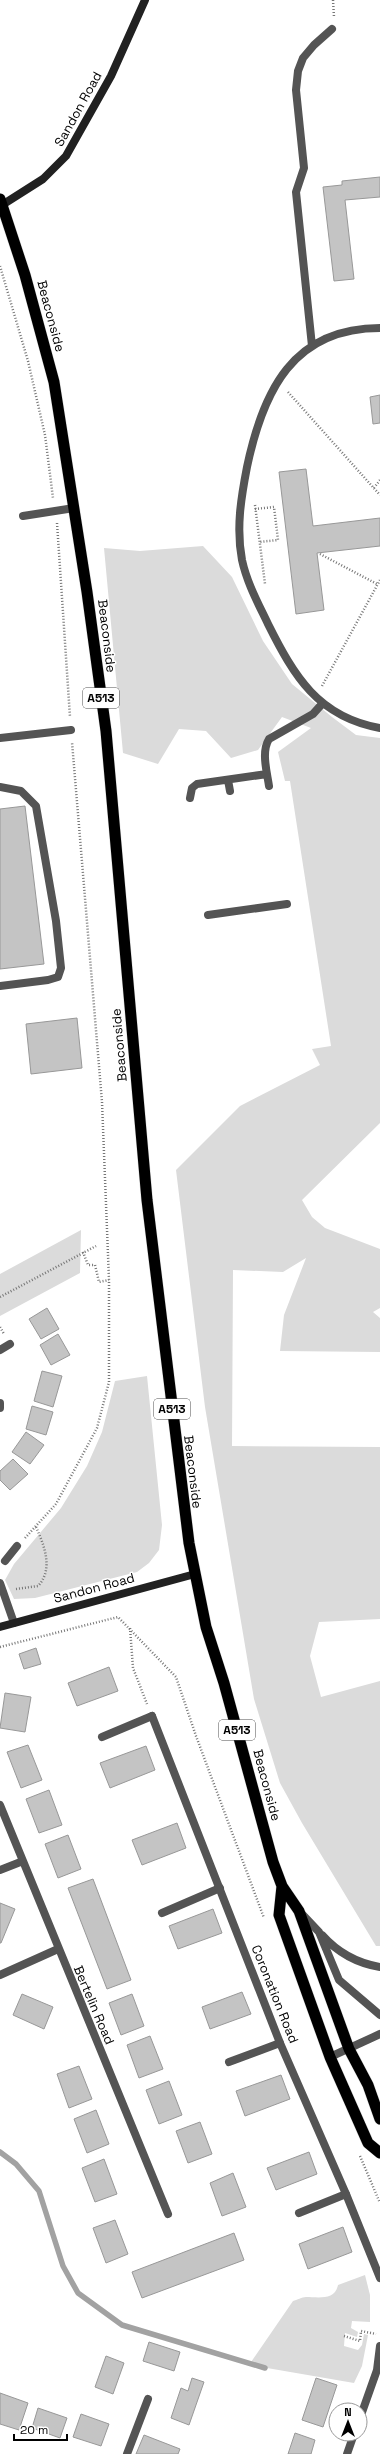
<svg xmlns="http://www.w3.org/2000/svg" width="380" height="2454" font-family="'Space Grotesk',sans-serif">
<rect width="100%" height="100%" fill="#fff"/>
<path fill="#dbdbdb" d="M203 546 232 577 263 641 292 684 332 717 356 735 380 738V1123L302 1200 312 1217 325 1228 380 1249V1308L373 1312 380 1318V1365V1352L280 1351 284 1315 306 1258 283 1272 233 1270 232 1446 380 1447V1619L319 1622 310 1656 321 1697 380 1681V1946H376L302 1823 280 1783 254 1699 205 1407 176 1170 240 1106 320 1065 312 1049 331 1046 290 781H285L278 752 311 728 282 717 258 750 231 758 206 731 179 729 158 764 123 753 104 548 140 551Z
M81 1230 80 1273 0 1316V1274Z
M147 1376 162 1525 159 1550 149 1563 137 1572 35 1598 14 1599 5 1580 14 1564 61 1508 87 1466 102 1432 115 1381Z
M365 2275 370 2295V2322L352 2321 351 2328 358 2332 357 2337 345 2333 344 2346 358 2350 362 2345 364 2334 368 2335 362 2366 354 2383 249 2365 293 2301C297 2300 302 2297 306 2297 317 2297 335 2301 338 2285Z"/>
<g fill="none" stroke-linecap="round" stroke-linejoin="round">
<path stroke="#a2a2a2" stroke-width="5.5" d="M0 2152 16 2164 39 2191 63 2266 78 2293 122 2325 265 2368"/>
</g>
<path fill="#c4c4c4" stroke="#989898" d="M380 177V197L345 200 354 279 334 281 323 187 342 185V181Z
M380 395V423L373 424 370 397Z
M306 469 313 526 380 518V546L317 553 324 610 296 614 279 472Z
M25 806 44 964 0 969V809Z
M77 1018 82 1068 31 1074 26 1024Z
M47 1308 59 1329 41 1339 29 1319Z
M58 1334 70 1355 51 1365 40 1345Z
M42 1371 62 1376 53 1407 34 1401Z
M32 1406 53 1412 46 1435 26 1429Z
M26 1432 44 1445 30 1464 12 1452Z
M13 1459 28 1474 10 1490 0 1480V1471Z
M36 1648 41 1664 24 1669 19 1654Z
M109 1667 118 1691 77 1706 68 1683Z
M5 1693 31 1697 25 1732 0 1728Z
M28 1745 42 1780 21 1788 7 1752Z
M146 1746 155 1770 110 1788 100 1763Z
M49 1790 62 1825 39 1833 26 1799Z
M177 1823 186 1848 142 1865 132 1840Z
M68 1835 81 1869 58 1878 45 1844Z
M93 1879 131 1980 107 1989 68 1888Z
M0 1903 15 1909 1 1943H0Z
M213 1909 222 1933 178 1949 169 1926Z
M242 1992 251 2014 210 2029 202 2007Z
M22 1994 53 2007 44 2029 13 2015Z
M132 1994 144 2026 121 2035 109 2003Z
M150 2036 163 2069 139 2078 127 2045Z
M79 2066 92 2099 69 2108 57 2074Z
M281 2075 290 2099 245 2116 236 2091Z
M169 2081 182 2115 159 2124 146 2090Z
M96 2110 109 2144 87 2153 74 2119Z
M200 2122 212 2154 188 2163 176 2131Z
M309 2152 317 2174 276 2190 267 2168Z
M104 2159 117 2194 95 2202 82 2168Z
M233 2173 246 2207 222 2216 210 2183Z
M115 2220 128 2254 106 2263 93 2228Z
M343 2227 352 2252 308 2269 299 2244Z
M234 2233 244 2260 142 2298 132 2272Z
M149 2342 180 2352 174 2371 143 2361Z
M106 2356 124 2363 113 2394 95 2387Z
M192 2378 204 2382 189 2425 171 2418 181 2388 188 2391Z
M316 2378 337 2385 323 2427 302 2420Z
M0 2393 28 2403 19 2430 0 2424Z
M38 2408 67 2418 60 2438 32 2428Z
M81 2414 109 2424 101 2446 73 2437Z
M295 2433 315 2440 311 2454H288Z
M144 2435 180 2449 178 2454H136Z"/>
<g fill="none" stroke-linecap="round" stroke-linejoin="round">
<g stroke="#dbdbdb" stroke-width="12">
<path id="trunk" d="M0 199 25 275 54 382 87 592 106 731 147 1200 189 1543 206 1627 224 1683 273 1862 282 1886 299 1911 349 2049 368 2085 380 2119
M282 1886 279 1915 330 2057 368 2143 380 2153"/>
</g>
<path stroke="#767676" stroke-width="2.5" stroke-dasharray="1 2" stroke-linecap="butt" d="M333 0 334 17
M0 266 28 361 45 435 53 498
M288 392 380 495
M374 488 380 480
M255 505 265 584
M255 509 274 507 278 540 259 542
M57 523 70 717
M320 554 377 584
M322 686 380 580
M83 1252 88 1265H95L99 1282 109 1280
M0 1297 96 1246
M0 1327 4 1334
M25 1538 56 1504 97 1428 109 1382V1280L102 1102 72 742
M16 1589 38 1586C54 1569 44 1545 36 1527
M130 1628 133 1668 147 1704
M0 1647 118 1617 176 1677 196 1736 264 1918
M360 2156 380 2203
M344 2336 360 2341 361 2331 376 2334"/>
<path stroke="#545454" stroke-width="8" d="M380 328C293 328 263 391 247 467 241 498 236 528 242 560 247 583 258 603 268 624 294 676 318 717 380 728
M312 346 296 192 304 168 296 90 298 71 303 58 314 45 332 29
M23 516 74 508
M0 738 71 730
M228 780 230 791
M269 786C267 772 261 752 269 739L313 714 322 704
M0 787 21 791 36 806 56 921 61 968 58 977 48 980 0 986
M190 798 192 788 197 784 267 774
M208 915 287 904
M0 1350 10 1344
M0 1403V1408
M5 1561 17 1546
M102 1737 152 1716
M162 1913 220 1888
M302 1914 319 1932 339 1980 380 2015
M322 1935C338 1953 356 1963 380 1967
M330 2057 380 2034
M229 2062 280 2043
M299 2213 346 2194"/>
<path stroke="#545454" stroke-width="8" d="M0 1583 14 1623
M152 1716 280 2043 346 2194 380 2278
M0 1805 168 2214
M0 1870 23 1861
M0 1975 58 1949
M360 2418 377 2370 380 2346
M127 2454 148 2399
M347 2454 354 2434"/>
<path stroke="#212121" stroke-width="8" d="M2 205 43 179 66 156 111 76 145 0
M0 1627 195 1574"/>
<use href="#trunk" stroke="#000" stroke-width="11"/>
</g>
<g text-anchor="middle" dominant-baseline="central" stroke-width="3" stroke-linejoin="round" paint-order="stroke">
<g fill="#fff" stroke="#4c4c4c" stroke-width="1">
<rect x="83" y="688" width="36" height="20" rx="3"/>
<rect x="154" y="1399" width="36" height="20" rx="3"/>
<rect x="219" y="1720" width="36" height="20" rx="3"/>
</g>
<g font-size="12" font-weight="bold" fill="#000">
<text x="101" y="698">A513</text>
<text x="172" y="1409">A513</text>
<text x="237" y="1730">A513</text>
</g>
<g font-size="13" fill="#000" stroke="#fff">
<text transform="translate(78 109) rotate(-61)">Sandon Road</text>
<text transform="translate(51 316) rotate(75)">Beaconside</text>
<text transform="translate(107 636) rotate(83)">Beaconside</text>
<text transform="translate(119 1045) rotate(-95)">Beaconside</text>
<text transform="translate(193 1472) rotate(83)">Beaconside</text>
<text transform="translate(94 1588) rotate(-15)">Sandon Road</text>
<text transform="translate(267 1785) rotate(75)">Beaconside</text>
<text transform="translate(275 1994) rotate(68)">Coronation Road</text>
<text transform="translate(94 2005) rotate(67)">Bertelin Road</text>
</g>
</g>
<g transform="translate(348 2422)"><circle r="19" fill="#ffffff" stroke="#999999"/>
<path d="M0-3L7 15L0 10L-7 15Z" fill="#000000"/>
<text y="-6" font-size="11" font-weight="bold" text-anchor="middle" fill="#000000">N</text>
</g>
<path d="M14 2434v6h53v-6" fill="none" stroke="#000000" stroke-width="2"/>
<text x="20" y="2434" font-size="12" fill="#000000" stroke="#ffffff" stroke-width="3" paint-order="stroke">20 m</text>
</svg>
